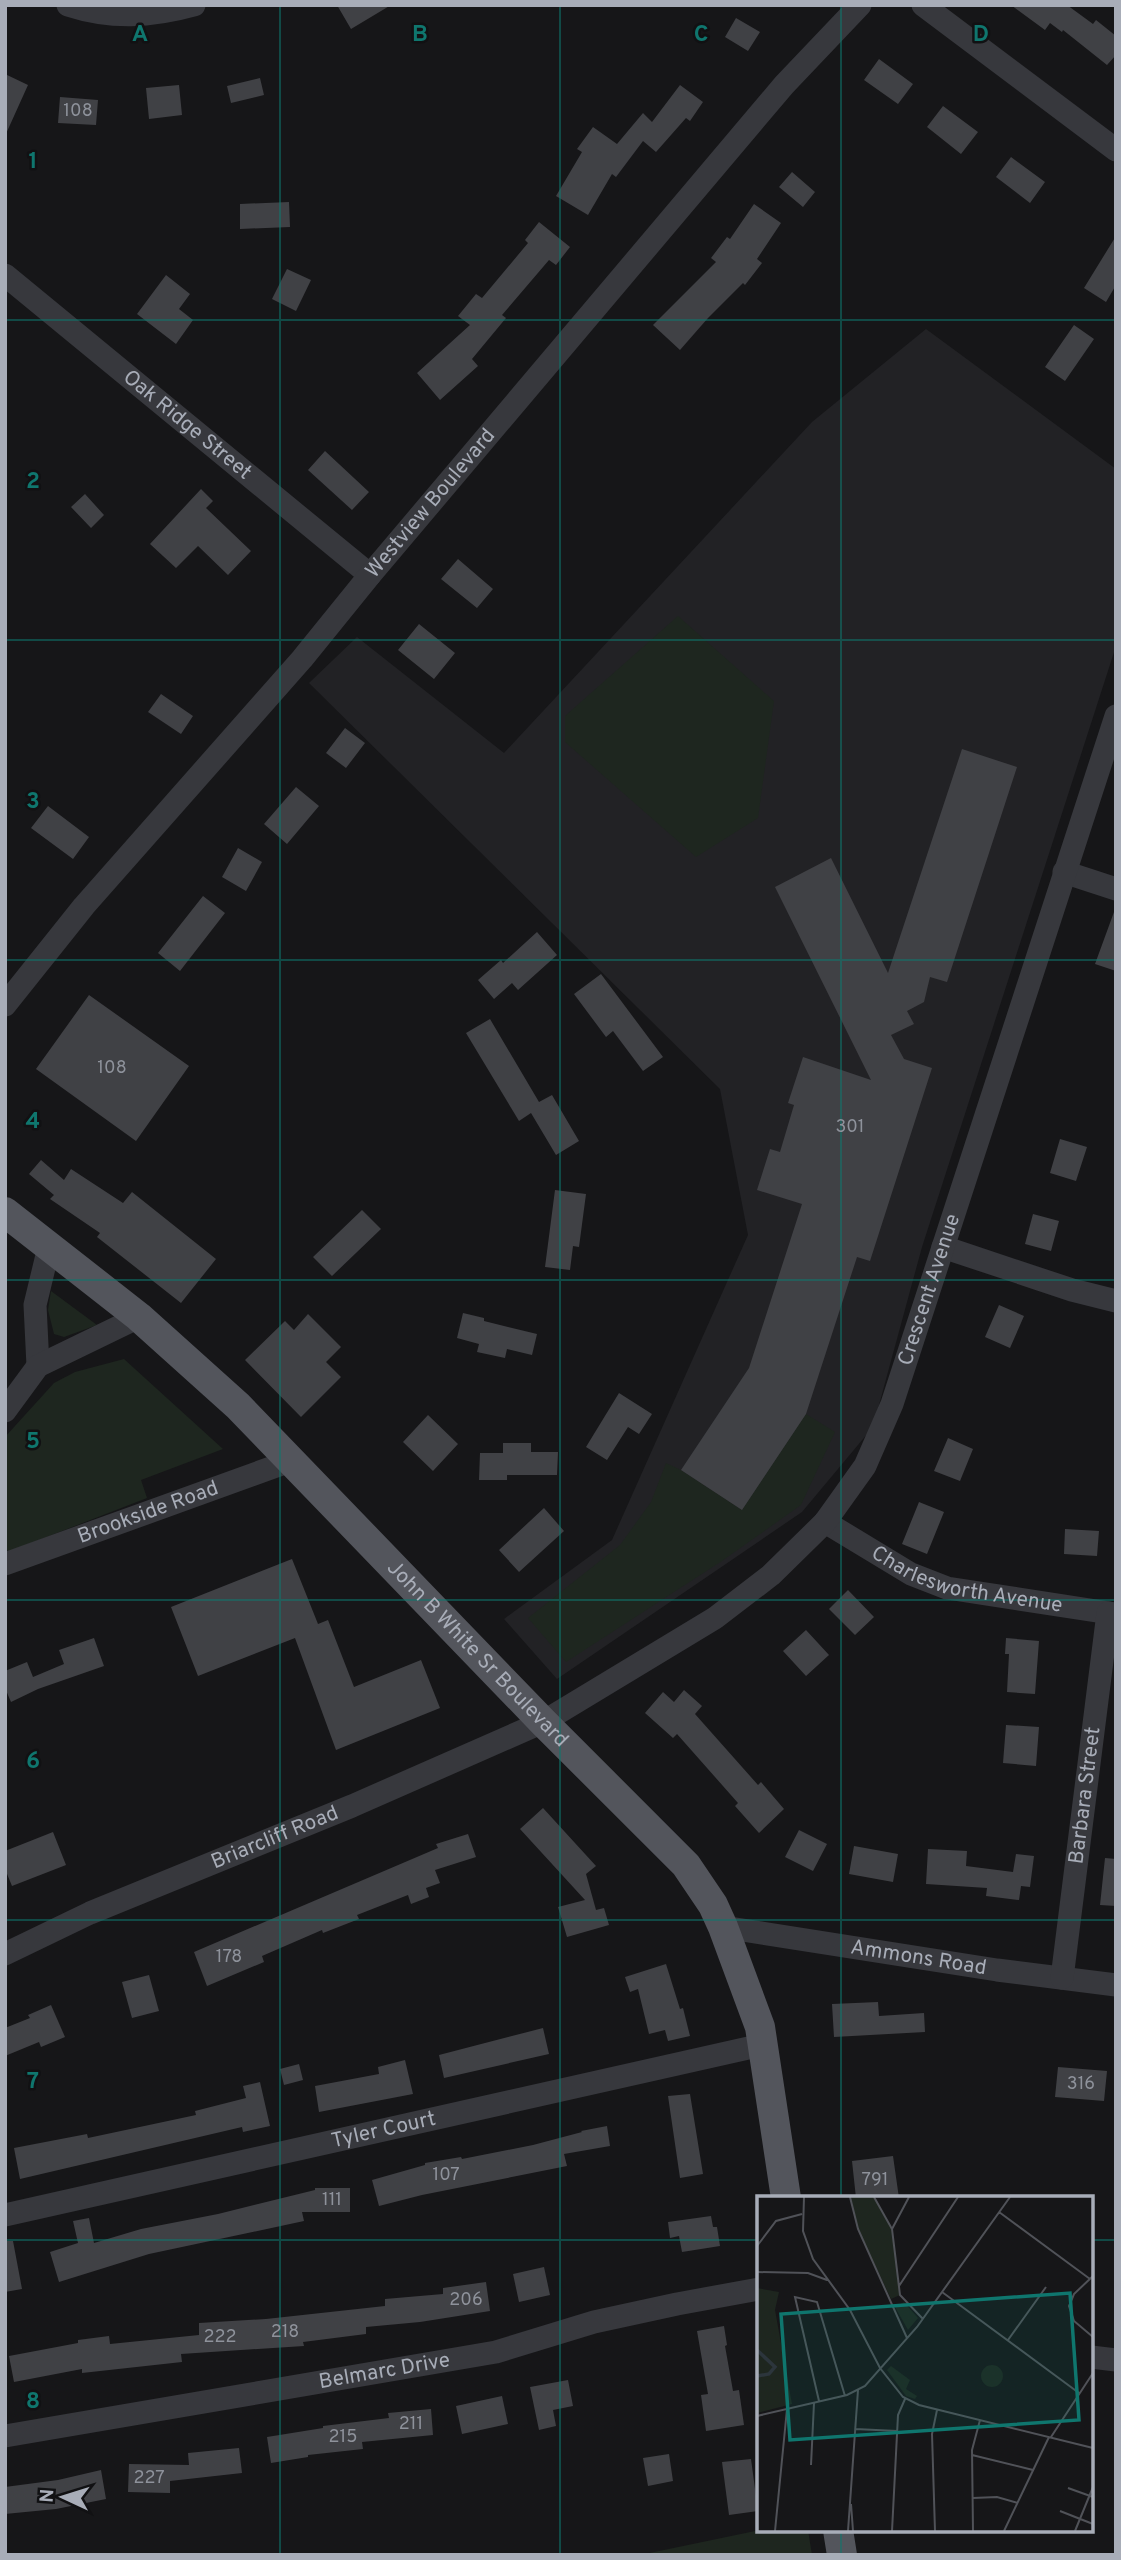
<svg xmlns="http://www.w3.org/2000/svg" width="1121" height="2560" font-family="Overpass,sans-serif">
<rect width="100%" height="100%" fill="#161618"/>
<path fill="#222225" d="M926 329 1116 469V646L922 1247 873 1427 802 1512 557 1679 504 1619 612 1540 748 1235 720 1089 309 683 357 637 504 753 812 422Z"/>
<path fill="#1e261f" d="M678 616 774 701 758 818 696 857 565 742V716Z
M51 1291 97 1325 64 1337 54 1334 48 1310Z
M124 1359 223 1449 141 1480 147 1498 8 1552 5 1545V1437L54 1383 75 1372Z
M806 1414 835 1432 801 1505 722 1561 566 1662 528 1618 620 1545 651 1502 666 1463 681 1470 742 1510Z
M760 2530H808L812 2555H640Z"/>
<path fill="#404145" d="M337 5H391L351 29Z
M1011 5H1067L1093 24 1096 20 1116 36V55L1107 65 1063 30 1062 32 1050 23 1045 30Z
M736 18 760 32 748 51 725 37Z
M879 59 913 84 898 104 864 80Z
M5 74 28 85 5 136Z
M260 78 264 95 231 103 227 86Z
M179 85 182 115 149 119 146 88Z
M680 85 703 102 690 121 686 118 656 152 643 141 616 177 612 174 588 215 556 196 582 152 577 149 593 127 617 144 643 113 652 122Z
M60 97 98 100 96 125 58 123Z
M943 106 978 132 961 154 927 127Z
M1011 157 1045 182 1030 203 996 177Z
M792 172 815 192 803 207 779 187Z
M289 202 290 227 240 229V204Z
M754 204 781 223 757 259 762 263 745 285 743 283 708 318 680 350 653 325 716 262 711 258 727 237 730 239Z
M539 222 570 247 556 265 549 260 502 315 506 318 472 359 478 366 440 400 417 373 470 325 458 316 476 294 482 298 528 243 525 240Z
M1116 236V285L1106 302 1084 288Z
M287 269 311 280 296 311 272 299Z
M166 275 190 294 179 309 193 320 176 344 137 314Z
M1074 325 1094 339 1065 381 1045 367Z
M325 451 369 492 352 510 308 470Z
M201 489 213 501 206 508 251 551 228 575 198 546 176 568 150 544Z
M85 494 104 515 91 528 71 507Z
M458 559 493 589 477 608 441 579Z
M419 624 455 653 434 679 398 650Z
M161 694 193 716 181 734 148 712Z
M345 728 365 743 346 768 326 753Z
M962 749 1017 767 947 982 930 977 924 1002 907 1011 914 1024 891 1035 904 1059 932 1068 870 1261 857 1257 806 1414 742 1510 681 1470 749 1368 802 1204 757 1190 770 1149 780 1152 794 1105 788 1103 803 1057 871 1080 775 887 831 858 888 973Z
M296 787 319 806 287 844 264 824Z
M48 806 89 837 73 859 31 828Z
M238 848 262 862 246 891 222 877Z
M203 896 225 913 180 971 158 953Z
M1114 912H1116V971L1095 964Z
M537 932 557 955 518 990 512 983 494 999 478 980 501 960 503 963Z
M601 974 663 1057 643 1071 613 1031 606 1037 574 994Z
M89 995 189 1066 136 1141 36 1069Z
M490 1019 539 1102 552 1095 579 1141 556 1155 531 1113 519 1121 466 1033Z
M1060 1139 1087 1147 1076 1181 1050 1173Z
M41 1160 64 1180 71 1169 123 1203 132 1192 216 1259 181 1303 97 1237 100 1233 50 1199 54 1195 29 1174Z
M555 1190 586 1194 579 1247 573 1246 570 1270 545 1267Z
M362 1210 381 1229 332 1276 313 1257Z
M1033 1214 1059 1221 1051 1251 1025 1244Z
M999 1305 1024 1316 1010 1348 985 1337Z
M463 1313 484 1318V1321L537 1334 532 1355 507 1349 505 1358 477 1352 479 1344 457 1338Z
M308 1314 341 1347 326 1362 341 1377 301 1417 245 1360 285 1321 294 1330Z
M619 1393 652 1414 639 1434 628 1427 607 1460 586 1447Z
M428 1415 458 1444 433 1471 403 1442Z
M948 1438 973 1449 960 1481 934 1471Z
M503 1443H531V1452H558L557 1475H507V1480H479L480 1453H503Z
M919 1502 944 1512 927 1554 902 1544Z
M544 1508 564 1531 519 1572 499 1550Z
M1065 1529 1099 1531 1097 1556 1064 1554Z
M292 1559 318 1624 328 1620 354 1687 421 1660 440 1708 336 1750 295 1638 198 1676 171 1607Z
M848 1590 874 1617 855 1635 829 1609Z
M806 1630 829 1655 806 1676 783 1651Z
M94 1638 104 1666 38 1689 11 1702 5 1688V1671L27 1662 33 1677 64 1664 59 1650Z
M1006 1638 1039 1641 1035 1694 1007 1692 1009 1654H1005Z
M684 1690 702 1706 695 1714 758 1785 761 1782 784 1809 759 1833 735 1806 738 1803 677 1734 673 1738 645 1713 663 1692 674 1702Z
M1006 1725 1039 1727 1036 1766 1003 1763Z
M543 1808 596 1866 586 1874 596 1910 604 1908 609 1925 567 1937 558 1907 585 1900 520 1829Z
M799 1830 827 1844 813 1871 785 1857Z
M53 1832 66 1865 12 1886 5 1869V1851Z
M468 1834 476 1857 435 1870 440 1883 426 1888 429 1897 411 1904 408 1895 357 1915 359 1919 323 1933 322 1930 262 1956 264 1962 207 1986 194 1952 438 1848 436 1844Z
M854 1846 898 1854 893 1882 849 1874Z
M928 1849 967 1851 966 1866 1013 1872 1016 1854 1034 1856 1030 1887 1021 1886 1019 1900 986 1896 987 1888 926 1884Z
M1105 1858 1116 1859V1906L1100 1905Z
M666 1964 680 2009 683 2008 690 2036 668 2041 665 2030 649 2034 638 1989 630 1992 625 1977Z
M149 1975 159 2011 132 2018 122 1982Z
M878 2002 879 2016 924 2013 925 2032 834 2037 832 2004Z
M51 2005 65 2037 41 2047 39 2042 5 2056V2028L30 2018 28 2015Z
M543 2028 549 2054 444 2078 439 2055Z
M405 2060 413 2094 319 2112 315 2086 379 2074 378 2067Z
M299 2064 303 2080 284 2085 280 2069Z
M1058 2067 1107 2071 1104 2101 1055 2097Z
M260 2082 270 2126 243 2132 242 2127 20 2179 14 2148 87 2134 88 2138 196 2115 195 2111 246 2098 243 2086Z
M690 2094 703 2174 680 2178 668 2096Z
M607 2126 610 2146 564 2154 567 2166 422 2195 379 2206 372 2180 425 2165V2163L461 2157 462 2159 533 2145 582 2132 581 2131Z
M893 2156 899 2198H856L852 2161Z
M315 2188H350V2212H302L304 2221 149 2254 59 2282 50 2252 78 2243 73 2221 89 2218 94 2243 141 2229 218 2214 315 2190Z
M711 2216 713 2227H717L720 2246 682 2252 679 2236 670 2238 668 2222Z
M5 2241H13L22 2289 5 2292Z
M544 2267 550 2295 519 2302 513 2274Z
M486 2282 490 2311 420 2322 366 2327V2334L303 2342 304 2346 181 2354 182 2362 82 2373V2369L14 2382 9 2356 78 2343V2340L109 2336 110 2344 199 2335V2323L266 2319 385 2306V2299L443 2294V2288Z
M724 2326 727 2345 725 2346 733 2391 739 2390 744 2425 706 2431 701 2395 708 2394 697 2331Z
M568 2380 573 2406 553 2410 556 2426 539 2430 530 2387Z
M502 2396 508 2424 462 2434 456 2406Z
M431 2409 433 2435 362 2442 363 2449 308 2455V2457L271 2463 267 2437 323 2428V2426L389 2418 388 2413Z
M239 2448 242 2473 170 2481V2493L128 2492 129 2464 189 2465 188 2453Z
M669 2454 673 2481 648 2486 643 2458Z
M751 2459 758 2511 729 2515 722 2462Z
M101 2470 106 2499 56 2509 5 2514V2487L58 2480Z"/>
<g fill="none" stroke-linecap="round" stroke-linejoin="round">
<g stroke="#37383d" stroke-width="23">
<path d="M68 5C111 19 151 17 194 5"/>
<path d="M923 5 1116 150"/>
<path id="s1" d="M5 275 370 575"/>
<path d="M1064 872 1116 889"/>
<path id="s2" d="M5 1005 84 906 302 659 370 575 784 85 860 5"/>
<path d="M943 1247 1072 1290 1116 1301"/>
<path d="M38 1366 35 1305 49 1247"/>
<path d="M5 1411 38 1366 139 1317"/>
<path id="s3" d="M825 1522 911 1574 947 1588 1116 1614"/>
<path id="s4" d="M5 1564 293 1460"/>
<path id="s5" d="M723 1927 997 1970 1116 1985"/>
<path id="s6" d="M5 1954 90 1913 352 1806 543 1722 715 1618 771 1575 825 1522 865 1466 892 1404 1116 716"/>
<path id="s7" d="M1062 1978 1108 1613"/>
<path id="s8" d="M5 2215 762 2045"/>
<path d="M1091 2357 1116 2360"/>
<path id="s9" d="M5 2436 496 2352 594 2322 677 2304 759 2289"/>
</g>
<g stroke="#53555c" stroke-width="30">
<path id="s10" d="M5 1212 139 1317 238 1406 543 1722 686 1865 713 1905 723 1927 760 2027 786 2198"/>
<path d="M838 2530 842 2555"/>
</g>
</g>
<path fill="none" stroke="#0f766e" stroke-width="2" stroke-opacity="0.55" d="M280 5V2555M560 5V2555M841 5V2198M5 320H1116M5 640H1116M5 960H1116M5 1280H1116M5 1600H1116M5 1920H1116M5 2240H759M1091 2240H1116M841 2530V2555"/>
<g text-anchor="middle" dominant-baseline="central" stroke-width="5" stroke-linejoin="round" paint-order="stroke">
<g font-size="18" fill="#8e929b">
<text x="78" y="111">108</text>
<text x="112" y="1068">108</text>
<text x="850" y="1127">301</text>
<text x="229" y="1957">178</text>
<text x="1081" y="2084">316</text>
<text x="446" y="2175">107</text>
<text x="875" y="2180">791</text>
<text x="332" y="2200">111</text>
<text x="466" y="2300">206</text>
<text x="285" y="2332">218</text>
<text x="220" y="2337">222</text>
<text x="411" y="2424">211</text>
<text x="343" y="2437">215</text>
<text x="149" y="2478">227</text>
</g>
<g font-size="21" fill="#a8adb8" stroke="#111113">
<text stroke="none"><textPath href="#s1" startOffset="236">Oak Ridge Street</textPath></text>
<text stroke="none"><textPath href="#s2" startOffset="658">Westview Boulevard</textPath></text>
<text stroke="none"><textPath href="#s6" startOffset="1190">Crescent Avenue</textPath></text>
<text stroke="none"><textPath href="#s4" startOffset="152">Brookside Road</textPath></text>
<text stroke="none"><textPath href="#s3" startOffset="156">Charlesworth Avenue</textPath></text>
<text stroke="none"><textPath href="#s10" startOffset="648">John B White Sr Boulevard</textPath></text>
<text stroke="none"><textPath href="#s7" startOffset="184">Barbara Street</textPath></text>
<text stroke="none"><textPath href="#s6" startOffset="294">Briarcliff Road</textPath></text>
<text stroke="none"><textPath href="#s5" startOffset="198">Ammons Road</textPath></text>
<text stroke="none"><textPath href="#s8" startOffset="388">Tyler Court</textPath></text>
<text stroke="none"><textPath href="#s9" startOffset="385">Belmarc Drive</textPath></text>
</g>
</g>
<g transform="translate(757 2196)">
<rect width="336" height="336" fill="#161618"/>
<path d="M94 1H118L135 33 143 99 134 103 101 33ZM0 92 22 96 18 114 35 208 0 217ZM147 106 161 122 151 134 138 111ZM224 180a11 11 0 1 1 22 0a11 11 0 1 1-22 0ZM134 170 153 184 149 193 160 200 158 203 149 200 130 174Z" fill="#1e261f"/>
<path fill="none" stroke="#2c353c" stroke-width="3.5" d="M0 154 18 171 12 178 0 180"/>
<path fill="none" stroke="#505258" stroke-width="2" d="M47 1 46 35 56 63 93 114 123 172 146 201 162 209 336 252M93 1 101 33 150 142M117 1 135 33 143 99 166 123M242 16 333 83M135 33 152 1M0 50 19 25 45 18M0 76 51 77 70 84M336 80 317 98 312 110 317 125 336 141M142 90 201 1M185 96 322 197M251 144 289 91M62 205 38 101 60 106 88 200M0 220 90 199 108 190 160 131 253 1M98 233 140 235M294 241 336 177M215 259 276 274M54 269 57 207M311 292 336 301M216 302 240 301 261 307M94 308 96 335M303 315 336 328M18 335 30 213M91 335 101 194M135 335 141 219 148 203M178 335 175 238 180 214M216 335 215 254 223 224M247 335 292 241M318 335 336 291"/>
<path fill="#0f766e" fill-opacity="0.15" stroke="#0f766e" stroke-width="3.5" d="M313 97 322 224 33 244 24 118Z"/>
<rect width="336" height="336" fill="none" stroke="#a8adb8" stroke-width="3.5"/>
</g>
<g font-size="23" text-anchor="middle" font-weight="bold" fill="#0f766e" stroke="#111113" stroke-width="5" stroke-linejoin="round" paint-order="stroke">
<text x="140" y="41">A</text>
<text x="420" y="41">B</text>
<text x="701" y="41">C</text>
<text x="981" y="41">D</text>
<text x="33" y="168">1</text>
<text x="33" y="488">2</text>
<text x="33" y="808">3</text>
<text x="33" y="1128">4</text>
<text x="33" y="1448">5</text>
<text x="33" y="1768">6</text>
<text x="33" y="2088">7</text>
<text x="33" y="2408">8</text>
</g>
<rect width="1121" height="2560" fill="none" stroke="#a8adb8" stroke-width="14"/>
<g transform="translate(63 2497) rotate(274)" stroke="#111113" stroke-width="5" paint-order="stroke">
<path d="M0-5L12 26L0 18L-12 26Z" fill="#a8adb8"/>
<text y="-10" font-size="19" font-weight="bold" text-anchor="middle" fill="#a8adb8">N</text>
</g>
</svg>
